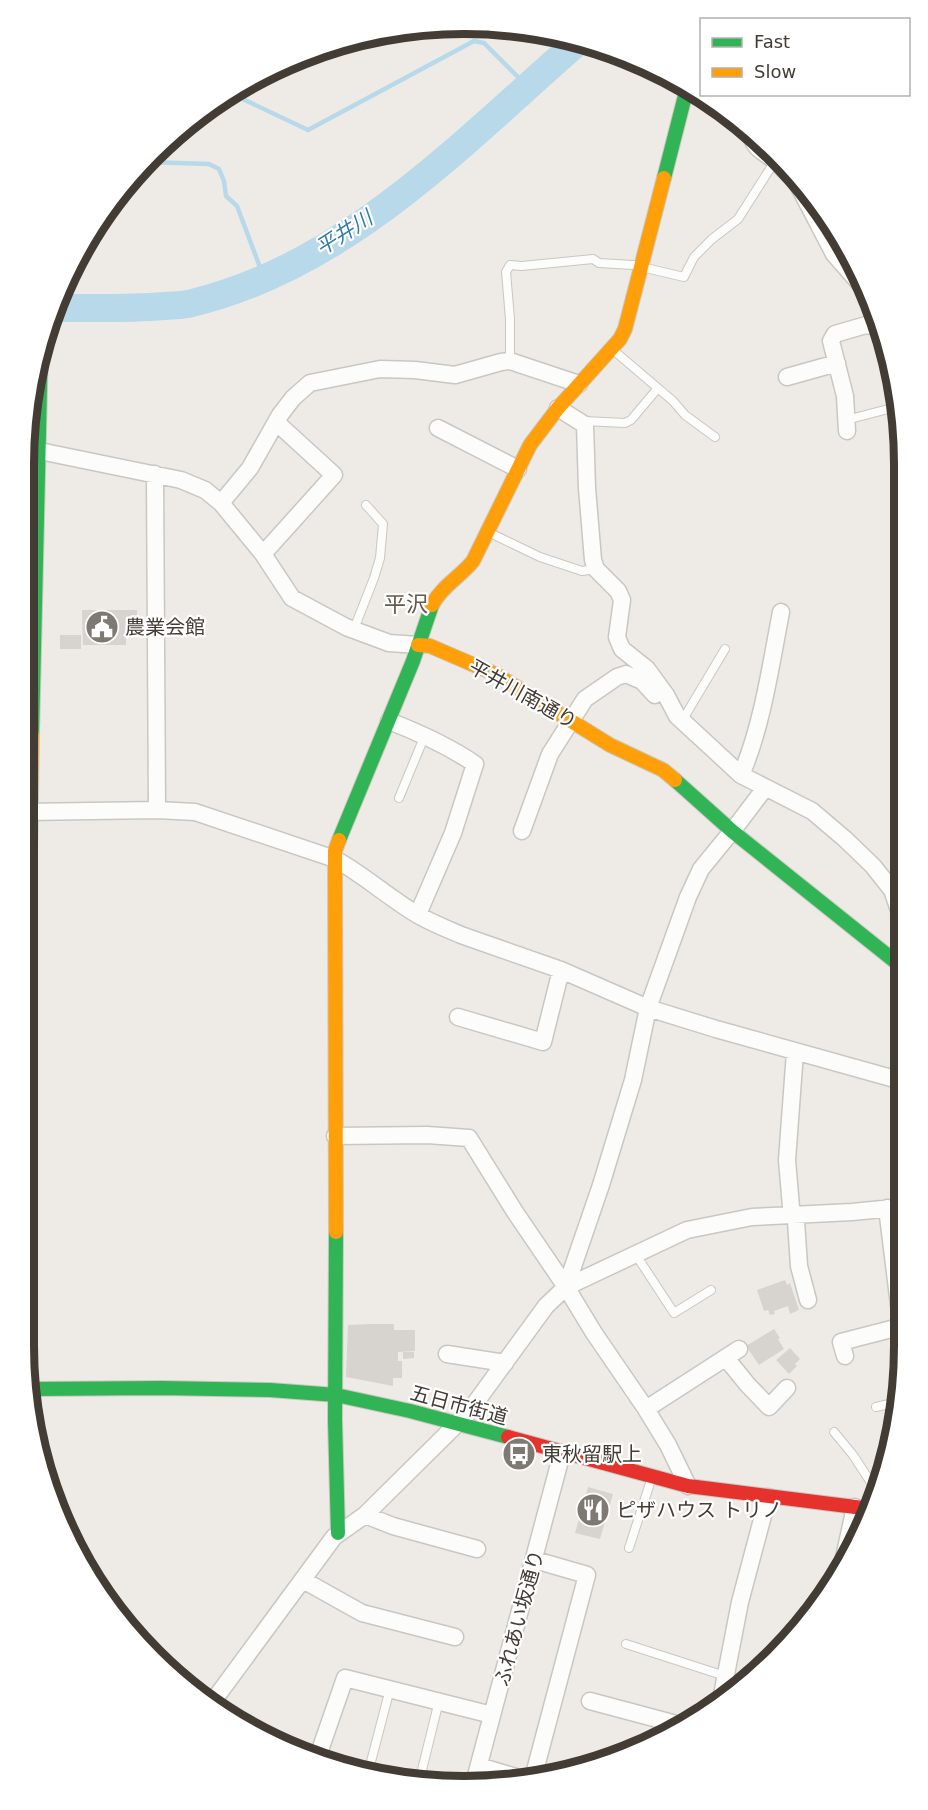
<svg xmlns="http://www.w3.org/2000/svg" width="928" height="1810" font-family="'DejaVu Sans','Noto Sans JP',sans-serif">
<rect width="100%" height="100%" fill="#eeebe6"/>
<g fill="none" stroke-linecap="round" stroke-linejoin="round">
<path stroke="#b8d9ea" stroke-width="4.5" d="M230 93 308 130 474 41 484 43 528 87
M147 162 209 164 219 169 224 181 226 196 237 206 264 278"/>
<path stroke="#b8d9ea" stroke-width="28" d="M55 308C91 308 128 309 164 306 173 305 183 306 192 303 349 265 462 142 580 40"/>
</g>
<path fill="#d7d4cf" d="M82 610H137V631H126V645H83Z
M60 635H81V649H60Z
M785 1280 787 1285 790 1283 799 1310 790 1314 788 1306 774 1311 775 1314 770 1315 768 1310 764 1311 757 1290Z
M370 1324H394V1330H415V1351L398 1352V1361H402V1378H393V1386L346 1377 348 1325Z
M774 1329 780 1338 778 1339 784 1349 759 1365 746 1346Z
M790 1348 800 1359 795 1364 797 1366 789 1374 776 1360Z
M403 1352H414V1358L403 1359Z
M588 1487 613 1494 600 1539 575 1533Z"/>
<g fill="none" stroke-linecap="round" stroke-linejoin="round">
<g stroke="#cac7c2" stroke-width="10">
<path id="lane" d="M612 349 673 401 685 415 715 437
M510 361V319L506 272 510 265 522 266 593 259 599 263 633 265 684 277 694 257 712 239 738 219 775 161
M846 420 900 406
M584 421 625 423 631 420 658 388
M488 532 540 557 582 571 596 569
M354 629 374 578 380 558 383 524 366 505
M682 721 725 649
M399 798 425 735
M636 1255 674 1313 711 1290
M876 1407 898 1402
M834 1432 853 1455 877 1492
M629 1548 651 1480
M626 1644 725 1676
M368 1773 390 1689
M420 1778 439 1701"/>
</g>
<g stroke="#cac7c2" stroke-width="19">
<path id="street" d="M748 129C757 152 757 147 775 161 781 166 786 172 792 177
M796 181 834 254 868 293 872 300
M787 377 837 363
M558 408 585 425 587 488 593 560 596 569 618 591 622 600 617 637 622 649 647 669 666 695 677 716 741 775 812 811 845 839 873 866 892 890 901 916 902 926
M438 428 518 469
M847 431 845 396 831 341 835 334 866 325 879 327
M25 448 181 480 205 490 221 503 263 554 292 598 346 627 389 643 418 645
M155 474 157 810
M221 503 250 468 280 415 293 398 310 383 380 369 415 370 455 375 501 362 510 361 579 384
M263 554 334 475 276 422
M389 721C420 733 447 745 475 764L453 833 418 914
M741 775C762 727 771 664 781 612
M25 812 157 810 195 812 335 859C364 875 389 898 418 915 432 923 447 929 461 935L561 970 648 1008 716 1029 902 1081
M522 831 550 754 585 699 617 677 626 674 642 681 655 695
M458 1017 543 1042 561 970
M795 1052 787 1160 791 1207 796 1221 799 1266 808 1300
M335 1136 427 1135 469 1138 515 1212 566 1287 594 1333 646 1409 668 1445 688 1486
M887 1208 899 1305 903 1319
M566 1287 601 1185 633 1080 648 1008 688 897 701 869 737 825 765 788
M447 1354 505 1363
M845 1356 841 1342 903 1326
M726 1358 747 1384 769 1407 787 1388
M646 1409 739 1349
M365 1515 393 1526 477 1549
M843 1562 855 1507
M303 1580 362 1613 455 1637
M722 1695 740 1602 768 1497
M590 1701 680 1725
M211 1704 334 1537 365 1515 468 1413 546 1306 566 1287 687 1230 752 1217 852 1212 903 1207
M318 1756 345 1678 492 1715
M479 1766 526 1780
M533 1778 587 1575 535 1560
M474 1783 562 1453"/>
</g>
<g stroke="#ccc7be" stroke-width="16">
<path id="fast" d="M664 178 687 88
M32 735 41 345
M675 780 732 831 902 967
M339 840 413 661 432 605
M336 1232 335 1420 338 1533
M31 1389 161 1388 270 1390 336 1395 410 1411 508 1437"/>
</g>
<g stroke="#ccc7be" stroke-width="16">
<path id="slow" d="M432 605C441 587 461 576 473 561L530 445 558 408 620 339 625 329 664 178
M418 645 430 646 495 674 610 745 663 770 675 780
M24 1201 32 735
M336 1232 335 851 339 840"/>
</g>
<g stroke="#ccc7be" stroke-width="16">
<path id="jam" d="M508 1437 688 1486 871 1509"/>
</g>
<use href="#lane" stroke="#fcfcfb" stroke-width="8"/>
<use href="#street" stroke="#fcfcfb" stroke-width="16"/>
<use href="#fast" stroke="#30b455" stroke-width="14"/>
<use href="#slow" stroke="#ff9f0a" stroke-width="14"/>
<use href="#jam" stroke="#e5322d" stroke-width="14"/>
</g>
<defs>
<g id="civic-disc" transform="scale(1.725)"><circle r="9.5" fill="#7e7972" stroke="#fff"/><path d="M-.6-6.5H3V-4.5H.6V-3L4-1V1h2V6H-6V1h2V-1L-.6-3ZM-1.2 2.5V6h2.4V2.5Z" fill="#fff"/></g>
<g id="bus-disc" transform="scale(1.725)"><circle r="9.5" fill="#7e7972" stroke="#fff"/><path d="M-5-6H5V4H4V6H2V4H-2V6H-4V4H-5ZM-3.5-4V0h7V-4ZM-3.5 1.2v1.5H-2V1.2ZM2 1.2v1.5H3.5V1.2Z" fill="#fff"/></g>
<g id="restaurant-disc" transform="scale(1.725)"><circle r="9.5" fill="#7e7972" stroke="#fff"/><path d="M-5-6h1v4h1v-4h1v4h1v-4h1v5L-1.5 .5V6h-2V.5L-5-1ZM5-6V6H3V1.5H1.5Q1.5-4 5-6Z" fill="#fff"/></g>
</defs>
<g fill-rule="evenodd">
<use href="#civic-disc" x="102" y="627"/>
<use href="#bus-disc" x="519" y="1454"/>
<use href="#restaurant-disc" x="593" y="1510"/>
</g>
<g text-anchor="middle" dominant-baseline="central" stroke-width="4.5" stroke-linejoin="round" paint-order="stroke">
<g font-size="20" fill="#423c34" stroke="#fff" text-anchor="start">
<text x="125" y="627">農業会館</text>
<text x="542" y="1454">東秋留駅上</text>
<text x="616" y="1510">ピザハウス トリノ</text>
</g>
<g font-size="20" fill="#423c34" stroke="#fff">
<text transform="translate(523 694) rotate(29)">平井川南通り</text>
<text transform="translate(459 1405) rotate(15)">五日市街道</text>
<text transform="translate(519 1618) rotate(-75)">ふれあい坂通り</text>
</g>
<g font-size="21" font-style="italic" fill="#337da7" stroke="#fff">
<text transform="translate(344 233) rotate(-33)">平井川</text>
</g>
<g font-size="22" fill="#64594c" stroke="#fff">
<text x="406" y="604">平沢</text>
</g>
</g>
<path d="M0 0H928V1810H0ZM464 34H464A430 430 0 0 1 894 464V1346A430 430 0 0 1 464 1776H464A430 430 0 0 1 34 1346V464A430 430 0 0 1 464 34Z" fill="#fff" fill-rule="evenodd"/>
<path fill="none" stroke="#423c34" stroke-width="8" d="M464 34H464A430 430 0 0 1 894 464V1346A430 430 0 0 1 464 1776H464A430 430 0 0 1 34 1346V464A430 430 0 0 1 464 34Z"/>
<rect x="700" y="18" width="210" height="78" fill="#ffffff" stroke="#b3b1ae" stroke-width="1.5"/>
<rect x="712" y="38" width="30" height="9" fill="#30b455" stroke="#b3b1ae" stroke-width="1.5"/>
<text x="754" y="48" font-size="18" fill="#423c34">Fast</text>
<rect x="712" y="68" width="30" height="9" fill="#ff9f0a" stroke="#b3b1ae" stroke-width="1.5"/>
<text x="754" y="78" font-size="18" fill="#423c34">Slow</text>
</svg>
